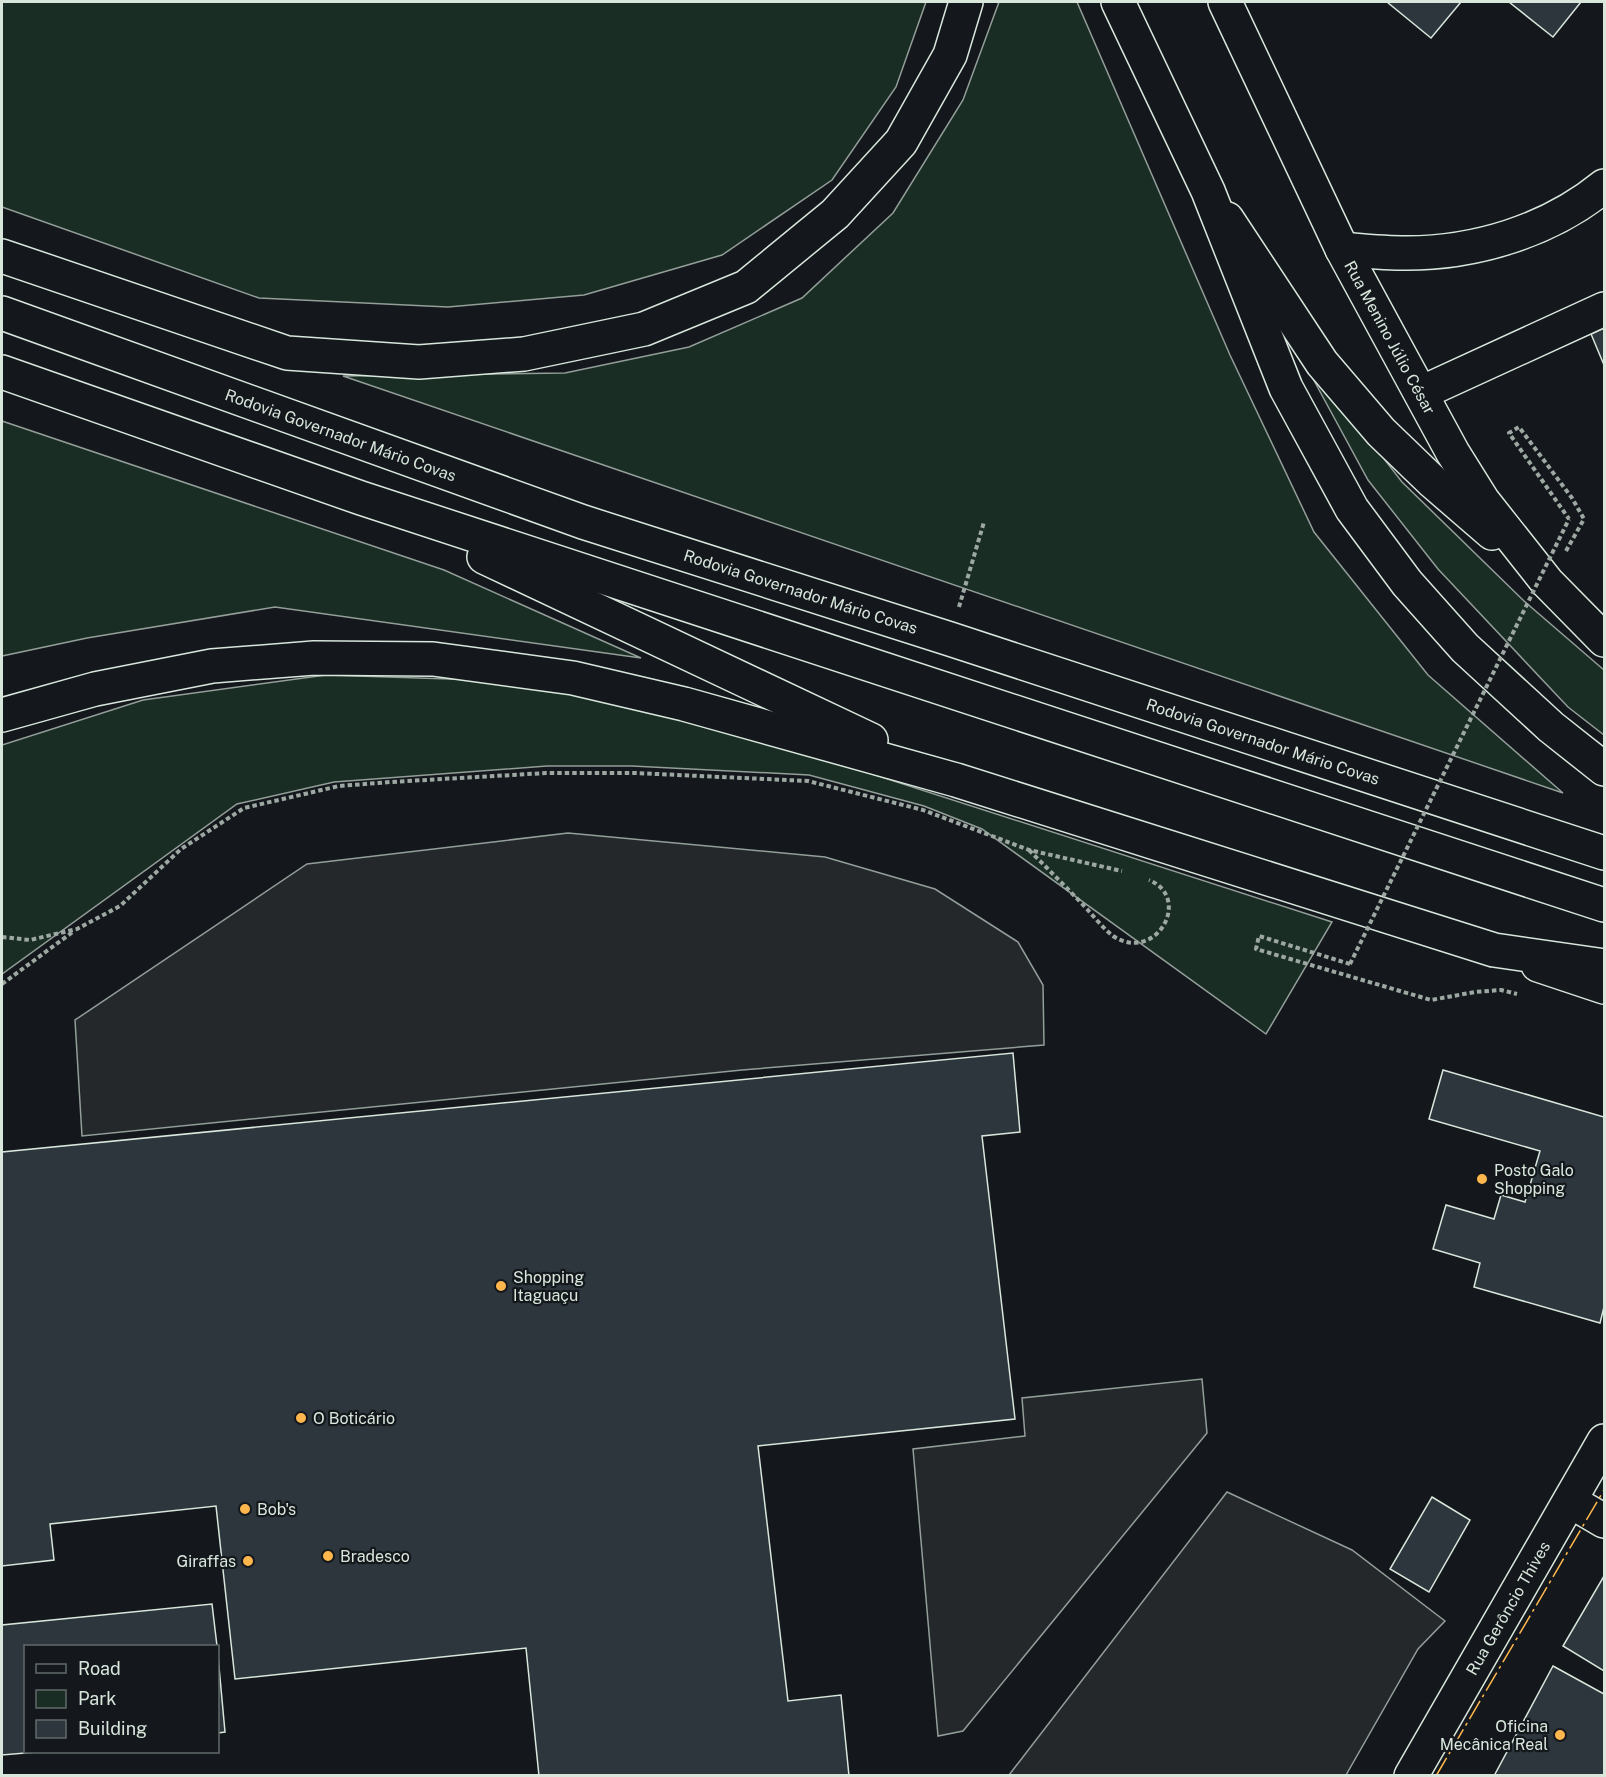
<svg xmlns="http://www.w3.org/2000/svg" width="1606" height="1777" font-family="'Public Sans',sans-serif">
<rect width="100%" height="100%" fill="#14181c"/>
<path fill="#1a2d24" stroke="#939e99" stroke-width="1.5" d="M2 2H926L896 87 832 180 722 255 584 295 448 307 259 298 2 207Z
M999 2H1077L1230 355 1314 532 1428 675 1563 793 343 376 565 373 689 347 802 298 893 213 963 100Z
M1292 340 1402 482 1524 601 1604 670V735L1568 707 1438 569 1368 480Z
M2 421 444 570 641 658 275 607 87 638 2 656Z
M326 675 480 680 624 701 813 755 1332 922 1266 1034 982 829 924 806 809 775 632 766H547L334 782 237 804 2 974V745L143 700Z"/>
<path fill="#24282b" stroke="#939e99" stroke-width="1.5" d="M568 833 825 857 935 889 1018 942 1043 985 1044 1045 742 1070 82 1136 75 1020 307 864Z
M1202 1379 1207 1433 963 1731 938 1736 913 1449 1025 1436 1022 1398Z
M1227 1492 1352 1550 1445 1621 1418 1649 1346 1775H1009Z"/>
<path fill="#2c363c" stroke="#d8e6dc" stroke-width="1.5" d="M1387 2H1461L1431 38Z
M1509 2H1581L1553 37Z
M1604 328V365L1591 334Z
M1013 1053 1020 1132 982 1136 1015 1419 758 1446 788 1701 841 1695 849 1776H539L526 1648 235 1679 216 1506 50 1524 54 1560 2 1566V1152Z
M1443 1070 1604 1117V1307L1600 1323 1474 1287 1480 1263 1433 1249 1446 1205 1494 1219 1501 1195 1525 1202 1540 1151 1429 1119Z
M1432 1497 1470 1520 1429 1592 1390 1569Z
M1604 1576V1671L1563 1646Z
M212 1604 217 1646H26V1752H37L2 1755V1625Z
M218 1656 225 1732 218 1733Z
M1553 1666 1604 1694V1776H1494Z"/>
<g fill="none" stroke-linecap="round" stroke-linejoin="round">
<g stroke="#d8e6dc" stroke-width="36">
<path id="minor" d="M1421 393 1604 309
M1570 1501 1604 1521"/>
</g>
<g stroke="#d8e6dc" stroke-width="36">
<g id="major">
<path id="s1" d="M1225 2 1342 249 1453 453 1483 501 1547 582 1604 640"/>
<path d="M1227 219 1322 363 1381 432 1433 482 1492 533"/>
<path d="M1342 249C1362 251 1383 253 1402 253 1474 254 1549 231 1604 186"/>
<path d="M1538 965 1604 987"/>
<path id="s2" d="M1411 1776 1604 1441"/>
</g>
</g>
<g stroke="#d8e6dc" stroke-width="36">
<g id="highway">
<path d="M1118 2 1208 191 1286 388 1352 509 1407 583 1465 648 1551 727 1604 769"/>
<path d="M2 256 287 353 419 362 524 354 644 329 746 287 835 214 901 142 950 55 966 2"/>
<path id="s3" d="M2 313 583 522 950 639 1604 853"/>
<path d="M2 372 361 498 1604 905"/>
<path d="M484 557 871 740"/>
<path d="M2 715 95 689 212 666 314 658 433 659 573 678 684 704 956 780 1494 950 1604 966"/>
</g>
</g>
<path stroke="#9da8a2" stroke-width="4" stroke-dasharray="4.5 3" stroke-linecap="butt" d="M1566 551 1584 519 1572 498 1519 427 1509 433 1569 519
M959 607 984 522
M1029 850C1049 870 1068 889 1087 909 1095 918 1104 929 1113 936 1156 964 1193 898 1149 880
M2 937 30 940 77 929 120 906 181 849 244 808 339 786 391 782 546 773H635L808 781 923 810 1029 850 1122 871
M1350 964 1259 936 1256 949 1431 1000 1475 992 1501 990 1517 994
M2 984 74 931"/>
<use href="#minor" stroke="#14181c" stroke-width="33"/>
<use href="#major" stroke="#14181c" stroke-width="33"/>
<use href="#highway" stroke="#14181c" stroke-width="33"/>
<path stroke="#9da8a2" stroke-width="4" stroke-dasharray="4.5 3" stroke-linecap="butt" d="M1350 964 1569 519"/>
<path stroke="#ffb74d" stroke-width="1.5" stroke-dasharray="21 4.5 3 4.5" stroke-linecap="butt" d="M1436 1776 1604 1490"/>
</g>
<g fill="#ffb74d" stroke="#14181c" stroke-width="2">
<circle cx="1482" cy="1179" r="6"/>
<circle cx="501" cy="1286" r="6"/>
<circle cx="301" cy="1418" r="6"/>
<circle cx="245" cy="1509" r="6"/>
<circle cx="328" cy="1556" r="6"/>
<circle cx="248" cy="1561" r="6"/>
<circle cx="1560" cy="1735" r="6"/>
</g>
<g text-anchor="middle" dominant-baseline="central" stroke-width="4.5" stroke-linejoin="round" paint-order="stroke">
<g font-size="16" fill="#d8e6dc" stroke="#14181c">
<text stroke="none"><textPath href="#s1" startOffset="374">Rua Menino Júlio César</textPath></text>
<text stroke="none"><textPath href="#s3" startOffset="360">Rodovia Governador Mário Covas</textPath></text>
<text stroke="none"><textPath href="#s3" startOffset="846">Rodovia Governador Mário Covas</textPath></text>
<text stroke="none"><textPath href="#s3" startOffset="1332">Rodovia Governador Mário Covas</textPath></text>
<text stroke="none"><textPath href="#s2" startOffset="194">Rua Gerôncio Thives</textPath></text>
</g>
<g font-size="16" fill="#d8e6dc" stroke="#14181c" text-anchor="start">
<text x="1494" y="1170">Posto Galo<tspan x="1494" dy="18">Shopping</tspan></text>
<text x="513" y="1277">Shopping<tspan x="513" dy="18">Itaguaçu</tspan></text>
<text x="313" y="1418">O Boticário</text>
<text x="257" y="1509">Bob's</text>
<text x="340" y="1556">Bradesco</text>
<text x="236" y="1561" text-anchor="end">Giraffas</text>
<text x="1548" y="1726" text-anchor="end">Oficina<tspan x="1548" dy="18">Mecânica Real</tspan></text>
</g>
</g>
<rect width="1606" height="1777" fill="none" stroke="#d8e6dc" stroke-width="6"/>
<rect x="24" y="1645" width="195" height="108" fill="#14181c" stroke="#626a69" stroke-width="1.5"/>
<rect x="36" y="1664" width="30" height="9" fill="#14181c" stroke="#626a69" stroke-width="1.5"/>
<text x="78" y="1675" font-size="18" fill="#d8e6dc">Road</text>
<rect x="36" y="1690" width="30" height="18" fill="#1a2d24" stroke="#626a69" stroke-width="1.5"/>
<text x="78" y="1705" font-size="18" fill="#d8e6dc">Park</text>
<rect x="36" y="1720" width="30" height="18" fill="#2c363c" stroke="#626a69" stroke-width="1.5"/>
<text x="78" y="1735" font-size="18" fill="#d8e6dc">Building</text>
</svg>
